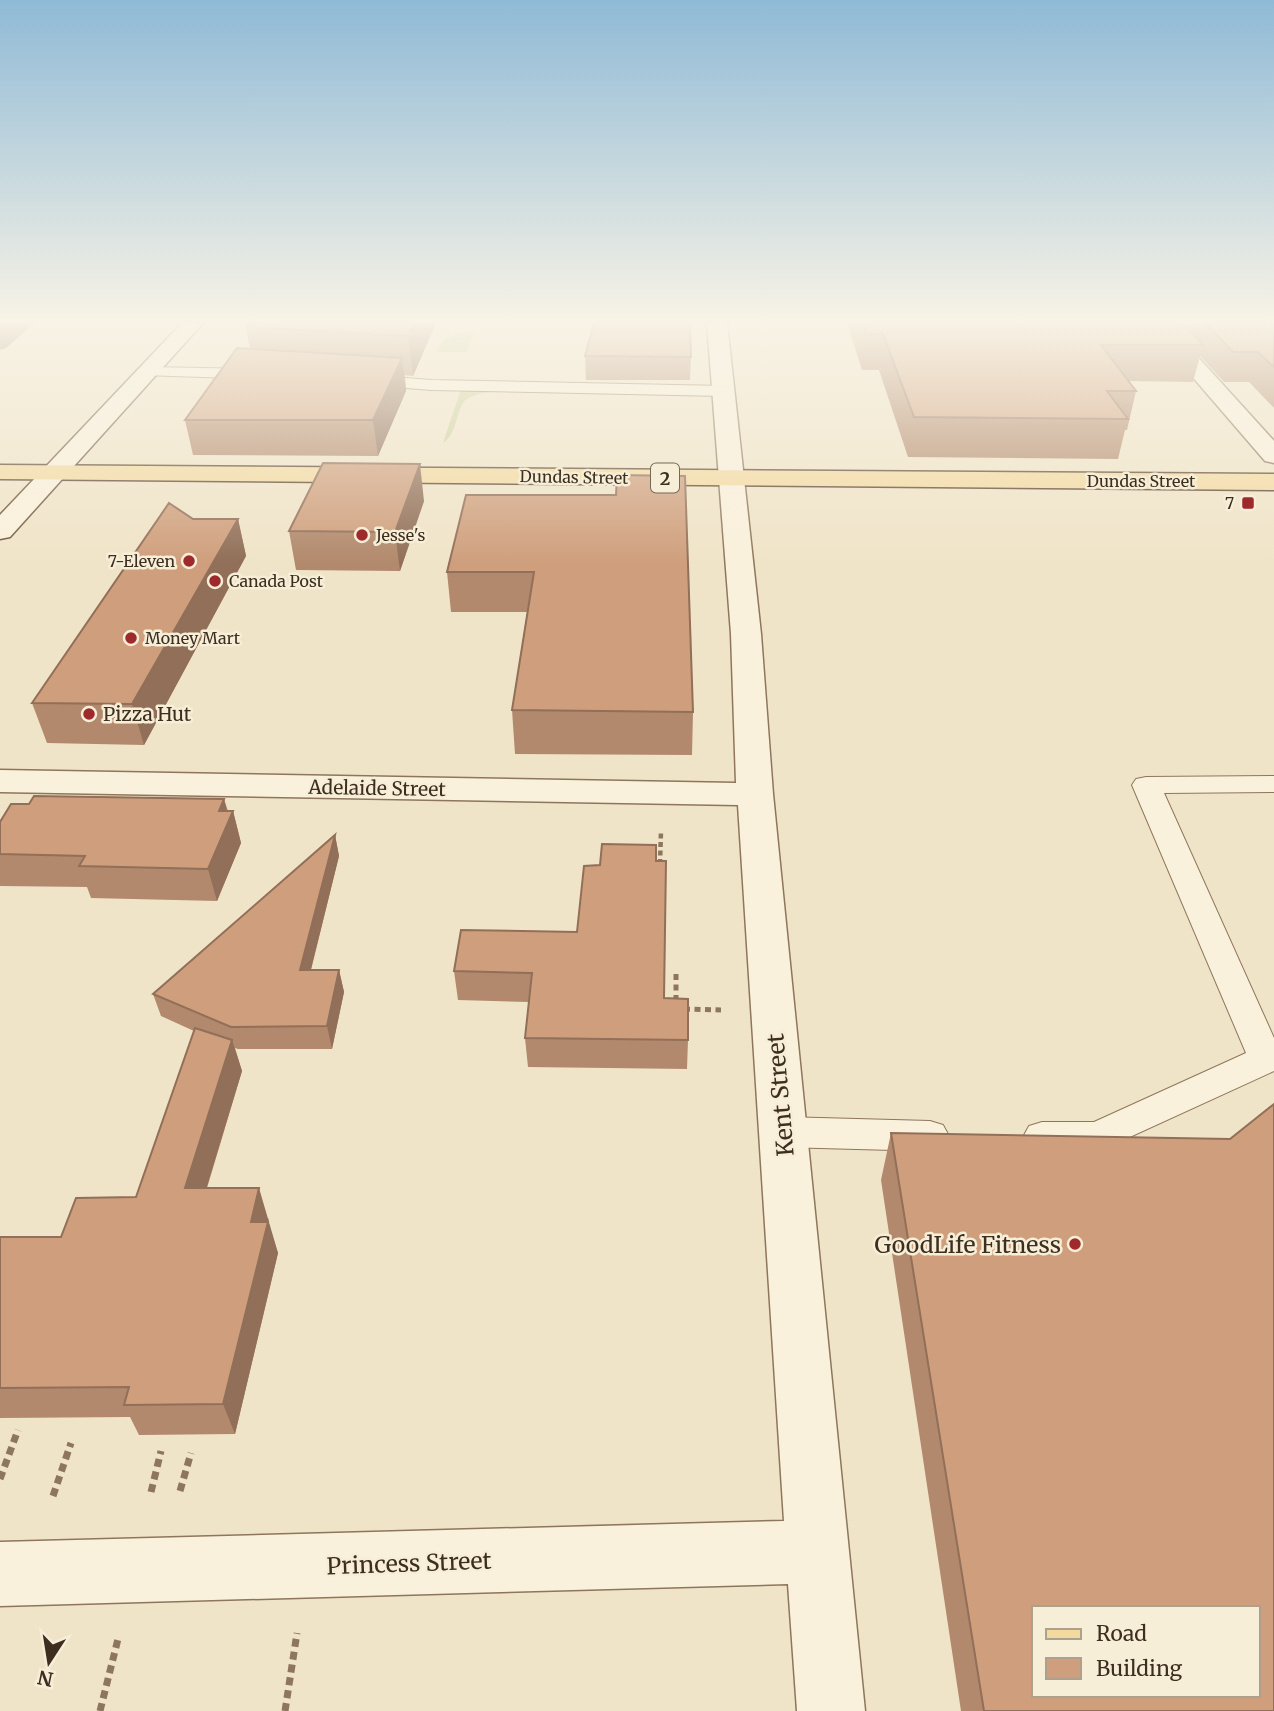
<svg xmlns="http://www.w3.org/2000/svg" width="1274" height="1711" font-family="Merriweather,serif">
<rect width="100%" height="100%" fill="#f0e4c8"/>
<path fill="#c9cf9b" d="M460 332H474L467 352H437L443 340Z
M461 389 553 392C534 392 472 385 462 405 455 419 456 434 443 443Z"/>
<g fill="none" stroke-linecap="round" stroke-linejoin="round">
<g stroke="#8d765c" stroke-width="2">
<path id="service" d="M148 367 260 369 268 374 260 379 142 375 140 372Z
M365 375 431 380 723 386 731 391 723 396 431 390 359 384 357 380Z
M1274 776V792L1164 793 1274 1038V1071L1097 1152H1042L1029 1148 1023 1137 1029 1126 1042 1122H1094L1246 1053 1132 785 1136 779 1146 777Z
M783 1117 930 1121 943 1125 949 1136 943 1147 930 1151 783 1147 770 1143 764 1132 770 1121Z"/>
</g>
<g stroke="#8d765c" stroke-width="3">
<path id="minor" d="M707 323H727L761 634 773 794 865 1711H797L788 1584 0 1606V1542L784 1521 738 805 0 792V770L736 783 731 634Z
M1146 323H1167L1274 441V463L1265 461Z"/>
</g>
<g stroke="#6f573f" stroke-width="3">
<path id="secondary" d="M182 323H203L10 537 0 539V515Z"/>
</g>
<g stroke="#5b4430" stroke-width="3">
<path id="primary" d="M0 465 1274 474V490L0 479Z"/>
</g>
<path stroke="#8d765c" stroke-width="4.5" stroke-dasharray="5 3.5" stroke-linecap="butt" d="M660 864 661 831"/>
<path stroke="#8d765c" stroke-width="5" stroke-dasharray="6 4.5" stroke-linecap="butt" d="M676 974V1002
M684 1009 721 1010"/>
<path stroke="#8d765c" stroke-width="7" stroke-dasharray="8 5" stroke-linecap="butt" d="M0 1479 18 1430
M180 1491 191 1453
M151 1492 161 1451
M53 1496 71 1443
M100 1711 118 1639
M285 1711 297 1633"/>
<use href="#service" fill="#faf1dc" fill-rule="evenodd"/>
<use href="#minor" fill="#faf1dc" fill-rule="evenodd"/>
<use href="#secondary" fill="#faf1dc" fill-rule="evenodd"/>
<use href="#primary" fill="#f3d9a0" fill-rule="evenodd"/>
</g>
<path fill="#b2896c" d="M249 323H436L413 376 405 375 406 391 378 456 193 455 185 420 250 349 246 327Z
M847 323H1183L1187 328 1188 323H1274V408L1249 382H1224L1200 356 1193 382 1129 381 1136 391 1127 430H1125L1118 459 908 457 879 370H862Z
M585 356 691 357 690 380H586Z
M466 495 693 712 692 755 515 754 512 710 527 612H451L447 572Z
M424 501 400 571 296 570 289 531Z
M193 519H238L246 556 144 745 47 743 32 703Z
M224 799 228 811H233L241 843 217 901 91 898 87 887 0 886V822Z
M335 835 339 856 311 970H339L344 992 332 1049H238L235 1048 242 1071 207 1188 269 1219 268 1222 278 1253 235 1434 139 1435 130 1417 0 1418V1237H61L136 1197 194 1031 161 1016 153 994Z
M656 861 664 998 688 1040 687 1069 528 1067 525 1038 529 1002 458 1000 454 971 577 932 600 865Z
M891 1133 1230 1139 1274 1711H961L881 1180Z"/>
<path fill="#916f58" d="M0 323H35L6 348 0 350Z
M414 323H436L413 376 408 336Z
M402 358 406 391 378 456 373 420Z
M420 464 424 501 400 571 395 532Z
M238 519 246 556 144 745 132 704Z
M224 799 229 819 233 811 241 843 217 901 208 869 219 811Z
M335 835 339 856 305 993 300 970Z
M339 970 344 992 332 1049 327 1026Z
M232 1040 242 1071 197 1219 185 1188Z
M259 1188 278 1253 235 1434 223 1404 251 1222Z"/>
<path fill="#cf9f7d" stroke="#916f58" stroke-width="2" fill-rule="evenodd" d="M249 323H414L408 336 246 327Z
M594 323H690L691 357 585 356Z
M862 323H1183L1203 345H1101L1136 391H1107L1128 419 914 417 883 334H866Z
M1205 323H1274V367L1258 352H1233Z
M237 348 402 358 373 420H185Z
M323 463 420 464 395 532 289 531Z
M617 475 685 476 693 712 512 710 534 572H447L466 495H616Z
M169 503 193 519H238L132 704 32 703Z
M34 796 224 799 219 811H233L208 869 79 866 85 856 0 854V822L11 804H29Z
M335 835 300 970H339L327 1026 231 1027 153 994Z
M602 844 656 845V861H666L664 998 688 999V1040L525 1038 532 973 454 971 461 930 577 932 584 866 600 865Z
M195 1028 232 1040 185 1188H259L251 1222H268L223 1404 124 1405 129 1387 0 1388V1237H61L76 1198 136 1197Z
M1274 1104V1711H984L891 1133 1230 1139ZM1034 1608H1258V1695H1034Z"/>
<linearGradient id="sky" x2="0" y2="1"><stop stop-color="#8fbad6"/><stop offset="0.57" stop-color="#f8f3e6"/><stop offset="1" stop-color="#f8f3e6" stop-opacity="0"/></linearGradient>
<rect width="1274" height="563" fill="url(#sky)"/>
<g fill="#9e2a2b" stroke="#f7eed8" stroke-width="2.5">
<rect x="1241" y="496" width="14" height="14" rx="3.5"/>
<circle cx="362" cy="535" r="7"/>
<circle cx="189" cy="561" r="7"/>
<circle cx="215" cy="581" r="7"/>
<circle cx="131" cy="638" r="7"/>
<circle cx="89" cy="714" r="7"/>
<circle cx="1075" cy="1244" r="7"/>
</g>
<g text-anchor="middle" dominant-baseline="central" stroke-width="5" stroke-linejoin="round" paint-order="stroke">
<g font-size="16" fill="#3d2e20" stroke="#f7eed8">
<text transform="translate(574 477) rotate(1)">Dundas Street</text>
<text x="1141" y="481">Dundas Street</text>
</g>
<g font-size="16" fill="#3d2e20" stroke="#f7eed8" text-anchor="start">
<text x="1234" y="503" text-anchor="end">7</text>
<text x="376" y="535">Jesse's</text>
<text x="175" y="561" text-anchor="end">7-Eleven</text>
<text x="229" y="581">Canada Post</text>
<text x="145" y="638">Money Mart</text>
</g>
<rect fill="#f7eed8" stroke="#756857" stroke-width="2" x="651" y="463.5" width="28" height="29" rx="5"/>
<g font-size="18" font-weight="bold" fill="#3d2e20">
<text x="665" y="478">2</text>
</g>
<g font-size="19" fill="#3d2e20" stroke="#f7eed8" text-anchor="start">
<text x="103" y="714">Pizza Hut</text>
</g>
<g font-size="19" fill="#3d2e20" stroke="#f7eed8">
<text transform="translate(377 788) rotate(1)">Adelaide Street</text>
</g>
<g font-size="23" fill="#3d2e20" stroke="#f7eed8">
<text transform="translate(780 1095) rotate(-95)">Kent Street</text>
<text transform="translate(409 1563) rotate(-2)">Princess Street</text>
</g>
<g font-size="23" fill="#3d2e20" stroke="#f7eed8" text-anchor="end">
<text x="1061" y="1244">GoodLife Fitness</text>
</g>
</g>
<rect x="1032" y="1606" width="228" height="91" fill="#f7eed8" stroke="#ada18e" stroke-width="2"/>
<rect x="1046" y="1629" width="35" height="10" fill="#f3d9a0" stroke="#ada18e" stroke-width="2"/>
<text x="1096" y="1641" font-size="21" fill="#3d2e20">Road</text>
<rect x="1046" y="1658" width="35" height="21" fill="#cf9f7d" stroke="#ada18e" stroke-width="2"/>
<text x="1096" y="1676" font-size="21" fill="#3d2e20">Building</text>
<g transform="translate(49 1662) rotate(192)" stroke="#f7eed8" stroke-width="5" paint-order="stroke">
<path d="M0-5L12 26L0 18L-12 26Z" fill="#3d2e20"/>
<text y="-10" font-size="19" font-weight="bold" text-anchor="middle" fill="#3d2e20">N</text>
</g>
</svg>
